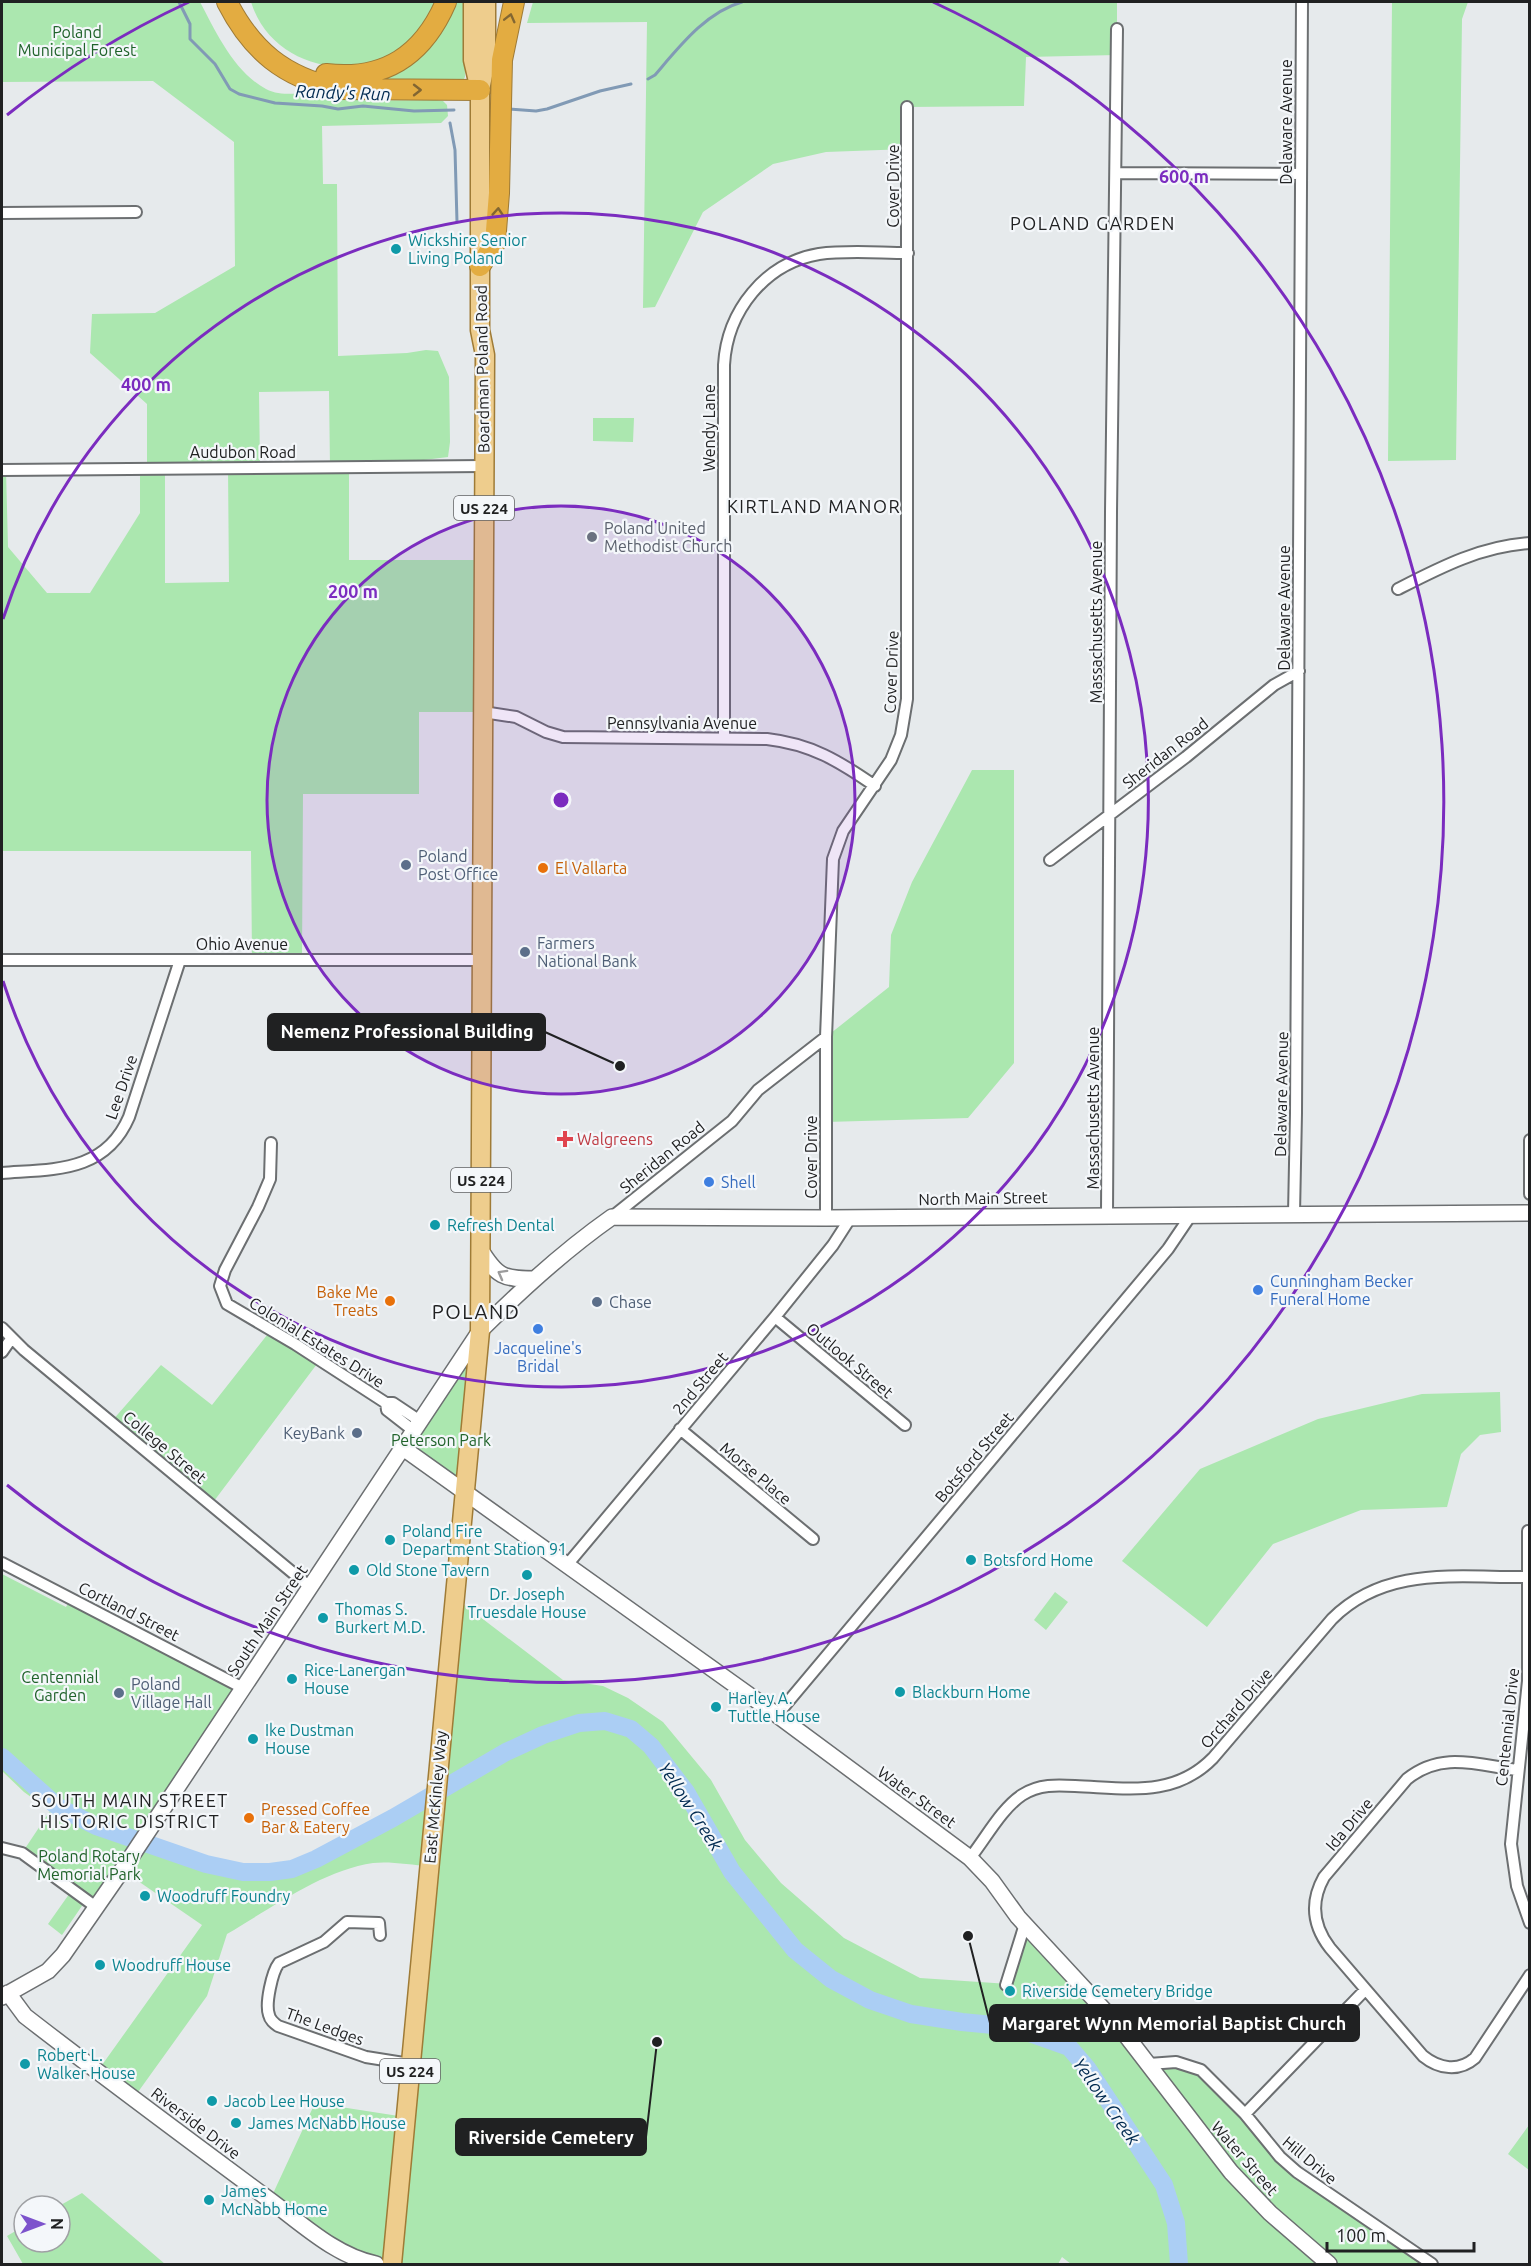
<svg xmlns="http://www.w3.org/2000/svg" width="1531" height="2266" font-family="Ubuntu,sans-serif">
<rect width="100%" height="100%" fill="#e6eaec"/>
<path fill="#abe7af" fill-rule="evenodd" d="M2 2H200C216 32 234 72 266 89 279 96 293 93 307 94 316 95 325 97 334 98 367 102 402 100 436 100L443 101 447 105 448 116 441 123 322 126 323 184H337L338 356 407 353 426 350 438 351 449 377 450 442 448 457 369 467H349V560H483V712H419V794H303L302 958 252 959 251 851H2V470H6L8 547 47 593H90L140 513V468H147V404L90 353 92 314 155 313 235 266 234 142 153 81 2 82ZM329 391 330 467H260L259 392ZM165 468H228L229 582 165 583Z
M251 2H441C437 9 433 19 428 26 424 32 388 61 382 64 377 66 369 65 364 66 316 73 266 51 251 2Z
M453 2H464L465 77 462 82 360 79 378 77Z
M533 2H1117V55L1026 57 1024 106 908 107V149L826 152 773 164 703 212 655 307 643 308 647 22 527 23Z
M1392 2H1468L1462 19 1456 460 1388 461Z
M593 418H634L633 442 593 441Z
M972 770H1014V1063L968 1118 826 1122V1037L889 987 891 935 912 882Z
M271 1330 320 1360 211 1505 111 1422 161 1365 212 1405Z
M480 1331 464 1491 403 1448Z
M1500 1392 1501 1432 1480 1435 1461 1454 1447 1507 1361 1510 1273 1544 1207 1627 1122 1561 1200 1469 1318 1419 1422 1394Z
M2 1574 66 1607 71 1598 243 1688 142 1841 227 1869 270 1872 292 1869 365 1834 435 1794 454 1597 563 1680 603 1686 628 1698 663 1722 711 1780 745 1840 781 1883 844 1938 920 1978 1009 1984 1025 1924 1149 2064 1195 2067 1272 2148 1432 2264H1071L1062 2257 1058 2264H376L270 2200 315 2103 405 2117 429 1866C411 1865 390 1861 373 1863 323 1870 270 1909 227 1934L207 1996 133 2099 97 2072 202 1925 122 1870 96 1907 86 1900 62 1935 48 1924 72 1890 22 1853 50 1811 24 1792 2 1771Z
M1055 1592 1068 1602 1046 1630 1034 1620Z
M1529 2125V2170L1508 2154Z
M82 2193 165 2264H23L7 2236 24 2226V2242H60L59 2206Z"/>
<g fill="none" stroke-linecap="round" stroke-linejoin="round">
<path stroke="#819ab5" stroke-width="3" d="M179 2 190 24V39L215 64 230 89 239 94 275 103 322 106 338 109 363 106 414 111 454 110
M648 79 655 75C679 47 706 12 742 2
M509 109 536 111 547 109 600 91 631 84
M450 123 455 150 457 222"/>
<path stroke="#abcef4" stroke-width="18" d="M2 1757 58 1807 96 1826 206 1864 243 1872H270L292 1869 316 1859 393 1818 506 1752 543 1735 579 1723 605 1721 631 1729 651 1746 686 1792 732 1872 795 1950 831 1979 870 2000 911 2014 962 2022 1013 2027 1069 2047 1087 2068 1164 2185 1176 2223 1179 2264"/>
<g stroke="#6c6f71" stroke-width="14">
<path id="street" d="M1116 173 1301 174
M2 213 136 212
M2 470 484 466
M1398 589C1439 568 1481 546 1530 543
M483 712 516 717 546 732 563 737 767 739C811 744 839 761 875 786
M724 738V365C727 311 765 263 819 254 848 250 879 253 908 253
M1050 860 1186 757 1274 685 1299 671
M2 960H483
M1530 1140V1194
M271 1143 270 1179 258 1207 225 1270 220 1286 227 1304 295 1344 386 1403H393L420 1421
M2 1173C53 1169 105 1173 129 1117L180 960
M1294 1214 1296 1113 1302 2
M1107 1215 1111 512 1117 29
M612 1217 732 1121 758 1090 826 1037
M826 1218V1037L833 859 843 831 891 760 901 735 907 699V107
M775 1317 905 1425
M2 1328 24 1350 310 1587
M2 1352 11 1339
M386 1403 387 1410 414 1431
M680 1429 813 1539
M1528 1531V1681L1511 1844 1517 1886 1530 1923
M2 1563 243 1688
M567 1565 775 1317 833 1245 851 1217
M777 1715 1168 1249 1191 1215
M1518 1770C1477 1765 1442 1751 1407 1779L1324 1877C1310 1902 1313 1926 1330 1948L1423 2056C1439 2069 1459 2072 1475 2058L1530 1975
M2 1848 22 1853 96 1907
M970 1858C986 1838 1001 1809 1022 1795 1039 1784 1057 1785 1075 1786 1127 1788 1174 1798 1213 1758L1332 1619C1386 1565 1458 1578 1528 1577
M380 1935 379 1923 347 1922 324 1942 279 1963C272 1972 265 2004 269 2015 270 2020 274 2023 278 2026L366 2057 410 2064
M1006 1985 1025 1924
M1149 2064 1176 2062 1201 2070 1245 2114 1280 2157 1297 2172 1432 2264
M1245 2114 1365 1990"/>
</g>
<g stroke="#6c6f71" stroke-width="18">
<path id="secondary" d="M480 1249C497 1277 503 1279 535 1279
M403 1448 777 1715 970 1858 992 1881 1018 1917 1118 2025 1231 2172 1270 2213 1329 2264
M8 1993 25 2016C105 2078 186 2138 267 2198 300 2222 335 2256 376 2264
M2 1997 48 1971 63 1955 129 1860 480 1331C521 1290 565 1250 612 1217L826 1218 1530 1213"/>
</g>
<g stroke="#9f7b36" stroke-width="21">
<path id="primary" d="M481 85 486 61V2
M392 2264 480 1331 485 355 480 330V90L473 60V2"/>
</g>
<g stroke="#9f7b36" stroke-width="22">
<path id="highway" d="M227 2C252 51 284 77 338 89L480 90
M326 74C385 81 423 55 446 2
M480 266 495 243 499 193 502 60 514 2"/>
</g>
<use href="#street" stroke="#fff" stroke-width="10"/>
<use href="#secondary" stroke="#fff" stroke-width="15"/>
<use href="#primary" stroke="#eecd8d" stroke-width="18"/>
<use href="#highway" stroke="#e3ac41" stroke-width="20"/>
</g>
<defs><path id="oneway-chevron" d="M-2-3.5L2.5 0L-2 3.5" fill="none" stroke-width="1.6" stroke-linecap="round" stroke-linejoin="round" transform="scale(1.5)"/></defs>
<g stroke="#826632">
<use href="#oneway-chevron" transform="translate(510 18) rotate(-76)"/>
<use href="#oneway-chevron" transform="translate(417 90)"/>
<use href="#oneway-chevron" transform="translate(498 212) rotate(-86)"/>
</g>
<use stroke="#9b9b9c" href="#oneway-chevron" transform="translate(502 1274) rotate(-151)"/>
<circle cx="561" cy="800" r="294" fill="#7b2cbf" fill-opacity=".12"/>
<g fill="none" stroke="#7b2cbf" stroke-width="3">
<circle cx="561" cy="800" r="294"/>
<path d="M3 619A587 587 0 1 1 3 981"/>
<path d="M7 115A881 881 0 0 1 189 2M933 2A881 881 0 1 1 7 1485"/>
</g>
<g fill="#0f9aa8" stroke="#f4f7fa" stroke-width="2">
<circle cx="396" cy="249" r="6"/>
<circle cx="435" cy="1225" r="6"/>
<circle cx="390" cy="1540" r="6"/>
<circle cx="971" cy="1560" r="6"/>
<circle cx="354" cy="1570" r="6"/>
<circle cx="527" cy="1575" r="6"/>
<circle cx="323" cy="1618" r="6"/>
<circle cx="292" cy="1679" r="6"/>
<circle cx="900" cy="1692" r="6"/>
<circle cx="716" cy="1707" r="6"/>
<circle cx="253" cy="1739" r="6"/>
<circle cx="145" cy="1896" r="6"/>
<circle cx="100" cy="1965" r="6"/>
<circle cx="1010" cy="1991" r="6"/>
<circle cx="25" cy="2064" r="6"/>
<circle cx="212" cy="2101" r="6"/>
<circle cx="236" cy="2123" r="6"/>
<circle cx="209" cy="2200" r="6"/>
</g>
<circle fill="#6b7280" stroke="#f4f7fa" stroke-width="2" cx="592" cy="537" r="6"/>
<g fill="#5c6f8a" stroke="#f4f7fa" stroke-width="2">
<circle cx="406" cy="865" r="6"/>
<circle cx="525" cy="952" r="6"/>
<circle cx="597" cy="1302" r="6"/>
<circle cx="357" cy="1433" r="6"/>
<circle cx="119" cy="1693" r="6"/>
</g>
<g fill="#e8710a" stroke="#f4f7fa" stroke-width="2">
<circle cx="543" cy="868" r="6"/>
<circle cx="390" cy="1301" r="6"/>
<circle cx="249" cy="1818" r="6"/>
</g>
<path fill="#e0444e" stroke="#f4f7fa" stroke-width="2" d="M562 1130h6v6h6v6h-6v6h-6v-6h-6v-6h6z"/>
<g fill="#3f7fe0" stroke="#f4f7fa" stroke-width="2">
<circle cx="709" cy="1182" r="6"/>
<circle cx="1258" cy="1290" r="6"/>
<circle cx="538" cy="1329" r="6"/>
</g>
<g text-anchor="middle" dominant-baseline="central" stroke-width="4.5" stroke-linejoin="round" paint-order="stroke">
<g fill="#f4f7fa" stroke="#606163" stroke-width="1.5">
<rect x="454" y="496" width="60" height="24" rx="4.5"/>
<rect x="451" y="1168" width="60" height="24" rx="4.5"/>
<rect x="380" y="2059" width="60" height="24" rx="4.5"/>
</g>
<g font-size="15" font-weight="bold" fill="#202122">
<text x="484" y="508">US 224</text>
<text x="481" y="1180">US 224</text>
<text x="410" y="2071">US 224</text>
</g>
<g font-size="16" fill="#20632b" stroke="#f4f7fa">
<text x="77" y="32">Poland<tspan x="77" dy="18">Municipal Forest</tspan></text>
<text x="441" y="1440">Peterson Park</text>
<text x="60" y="1677">Centennial<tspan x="60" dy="18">Garden</tspan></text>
<text x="89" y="1856">Poland Rotary<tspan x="89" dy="18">Memorial Park</tspan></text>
</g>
<g font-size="16" fill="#202122" stroke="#f4f7fa">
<text transform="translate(1286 122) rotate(-90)">Delaware Avenue</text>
<text transform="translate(893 186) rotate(-90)">Cover Drive</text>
<text transform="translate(482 369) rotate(-91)">Boardman Poland Road</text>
<text transform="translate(709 428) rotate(-90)">Wendy Lane</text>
<text x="243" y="452">Audubon Road</text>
<text transform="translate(1284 608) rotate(-90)">Delaware Avenue</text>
<text transform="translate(1096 622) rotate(-90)">Massachusetts Avenue</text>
<text transform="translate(891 672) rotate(-88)">Cover Drive</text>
<text x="682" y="723">Pennsylvania Avenue</text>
<text transform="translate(1165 753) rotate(-38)">Sheridan Road</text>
<text x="242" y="944">Ohio Avenue</text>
<text transform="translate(121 1087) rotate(-71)">Lee Drive</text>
<text transform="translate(1281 1094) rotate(-89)">Delaware Avenue</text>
<text transform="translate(1093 1108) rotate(-90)">Massachusetts Avenue</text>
<text transform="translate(662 1157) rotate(-39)">Sheridan Road</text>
<text transform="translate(811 1157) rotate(-90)">Cover Drive</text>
<text transform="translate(983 1198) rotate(-1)">North Main Street</text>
<text transform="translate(317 1342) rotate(32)">Colonial Estates Drive</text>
<text transform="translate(850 1360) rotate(40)">Outlook Street</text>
<text transform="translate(700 1383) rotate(-50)">2nd Street</text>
<text transform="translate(165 1447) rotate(40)">College Street</text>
<text transform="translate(974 1457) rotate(-50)">Botsford Street</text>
<text transform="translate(756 1473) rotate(40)">Morse Place</text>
<text transform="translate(129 1611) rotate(27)">Cortland Street</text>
<text transform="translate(267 1620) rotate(-56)">South Main Street</text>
<text transform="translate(1236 1708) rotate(-49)">Orchard Drive</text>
<text transform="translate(1507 1727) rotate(-84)">Centennial Drive</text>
<text transform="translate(435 1797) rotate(-85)">East McKinley Way</text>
<text transform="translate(917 1797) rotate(36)">Water Street</text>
<text transform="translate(1349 1824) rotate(-50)">Ida Drive</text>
<text transform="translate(325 2026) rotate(20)">The Ledges</text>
<text transform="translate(196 2123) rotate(37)">Riverside Drive</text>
<text transform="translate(1245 2158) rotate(49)">Water Street</text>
<text transform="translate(1310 2160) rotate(40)">Hill Drive</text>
</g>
<g font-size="16" fill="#0d838f" stroke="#f4f7fa" text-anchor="start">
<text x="408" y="240">Wickshire Senior<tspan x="408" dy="18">Living Poland</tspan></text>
<text x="447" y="1225">Refresh Dental</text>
<text x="402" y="1531">Poland Fire<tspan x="402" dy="18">Department Station 91</tspan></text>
<text x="983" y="1560">Botsford Home</text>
<text x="366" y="1570">Old Stone Tavern</text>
<text x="527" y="1594" text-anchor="middle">Dr. Joseph<tspan x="527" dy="18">Truesdale House</tspan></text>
<text x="335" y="1609">Thomas S.<tspan x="335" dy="18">Burkert M.D.</tspan></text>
<text x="304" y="1670">Rice-Lanergan<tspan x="304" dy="18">House</tspan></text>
<text x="912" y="1692">Blackburn Home</text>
<text x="728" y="1698">Harley A.<tspan x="728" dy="18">Tuttle House</tspan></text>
<text x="265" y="1730">Ike Dustman<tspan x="265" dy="18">House</tspan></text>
<text x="157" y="1896">Woodruff Foundry</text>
<text x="112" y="1965">Woodruff House</text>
<text x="1022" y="1991">Riverside Cemetery Bridge</text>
<text x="37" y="2055">Robert L.<tspan x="37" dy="18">Walker House</tspan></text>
<text x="224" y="2101">Jacob Lee House</text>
<text x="248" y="2123">James McNabb House</text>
<text x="221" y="2191">James<tspan x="221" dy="18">McNabb Home</tspan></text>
</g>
<g font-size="16" fill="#5b616d" stroke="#f4f7fa" text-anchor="start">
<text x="604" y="528">Poland United<tspan x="604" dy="18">Methodist Church</tspan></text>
</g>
<g font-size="16" fill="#4e5e75" stroke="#f4f7fa" text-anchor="start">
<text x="418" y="856">Poland<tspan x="418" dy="18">Post Office</tspan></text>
<text x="537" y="943">Farmers<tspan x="537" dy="18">National Bank</tspan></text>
<text x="609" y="1302">Chase</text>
<text x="345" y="1433" text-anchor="end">KeyBank</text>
<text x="131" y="1684">Poland<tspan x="131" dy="18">Village Hall</tspan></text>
</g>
<g font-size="16" fill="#c56008" stroke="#f4f7fa" text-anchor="start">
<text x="555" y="868">El Vallarta</text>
<text x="378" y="1292" text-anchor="end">Bake Me<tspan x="378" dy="18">Treats</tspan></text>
<text x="261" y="1809">Pressed Coffee<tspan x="261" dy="18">Bar &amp; Eatery</tspan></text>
</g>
<g font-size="16" fill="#be3a42" stroke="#f4f7fa" text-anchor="start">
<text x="577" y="1139">Walgreens</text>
</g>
<g font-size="16" fill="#366cbe" stroke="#f4f7fa" text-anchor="start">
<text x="721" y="1182">Shell</text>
<text x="1270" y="1281">Cunningham Becker<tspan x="1270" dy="18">Funeral Home</tspan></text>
<text x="538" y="1348" text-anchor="middle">Jacqueline's<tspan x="538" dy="18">Bridal</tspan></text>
</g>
<g font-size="18" font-style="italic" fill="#002a50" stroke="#f4f7fa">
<text transform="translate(343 92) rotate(2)">Randy's Run</text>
<text transform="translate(691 1806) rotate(57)">Yellow Creek</text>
<text transform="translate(1107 2101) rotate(55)">Yellow Creek</text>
</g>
<g font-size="18" letter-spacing="1.5" fill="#202122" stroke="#f4f7fa">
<text x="1093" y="223">POLAND GARDEN</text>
<text x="814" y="506">KIRTLAND MANOR</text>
<text x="130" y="1800">SOUTH MAIN STREET<tspan x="130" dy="21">HISTORIC DISTRICT</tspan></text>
</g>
<g font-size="20" letter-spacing="1.5" fill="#202122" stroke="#f4f7fa">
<text x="476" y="1311">POLAND</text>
</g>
</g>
<circle cx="561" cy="800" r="9" fill="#7b2cbf" stroke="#f4f7fa" stroke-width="3"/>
<g font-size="18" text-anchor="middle" font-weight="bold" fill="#7b2cbf" stroke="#f4f7fa" stroke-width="4.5" stroke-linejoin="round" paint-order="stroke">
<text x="1184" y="183">600 m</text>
<text x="146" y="391">400 m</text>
<text x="353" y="598">200 m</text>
</g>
<path fill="none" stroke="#202122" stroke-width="2" d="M620 1066L545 1032M968 1936L990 2023M657 2042L646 2137"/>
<g fill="#202122" stroke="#f4f7fa" stroke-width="2">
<circle cx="620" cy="1066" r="6"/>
<circle cx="968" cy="1936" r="6"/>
<circle cx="657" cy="2042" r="6"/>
</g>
<g fill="#202122" stroke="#202122" stroke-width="2">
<rect x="268" y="1014" width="277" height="36" rx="6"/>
<rect x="990" y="2005" width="369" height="36" rx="6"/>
<rect x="456" y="2119" width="190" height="36" rx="6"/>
</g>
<g font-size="18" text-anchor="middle" font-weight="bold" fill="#fff">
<text x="407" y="1038">Nemenz Professional Building</text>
<text x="1174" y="2030">Margaret Wynn Memorial Baptist Church</text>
<text x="551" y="2144">Riverside Cemetery</text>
</g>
<rect width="1531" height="2266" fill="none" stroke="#202122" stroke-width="6"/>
<g transform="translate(42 2224) rotate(90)"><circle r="28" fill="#f4f7fa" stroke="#9fa1a4" stroke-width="1.5"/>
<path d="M0-4.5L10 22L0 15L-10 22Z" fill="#7d53cc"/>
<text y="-9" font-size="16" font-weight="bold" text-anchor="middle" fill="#202122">N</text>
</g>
<path d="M1327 2242v9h147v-9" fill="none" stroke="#202122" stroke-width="3"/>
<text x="1336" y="2242" font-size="18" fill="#202122" stroke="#f4f7fa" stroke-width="4.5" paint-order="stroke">100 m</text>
</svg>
